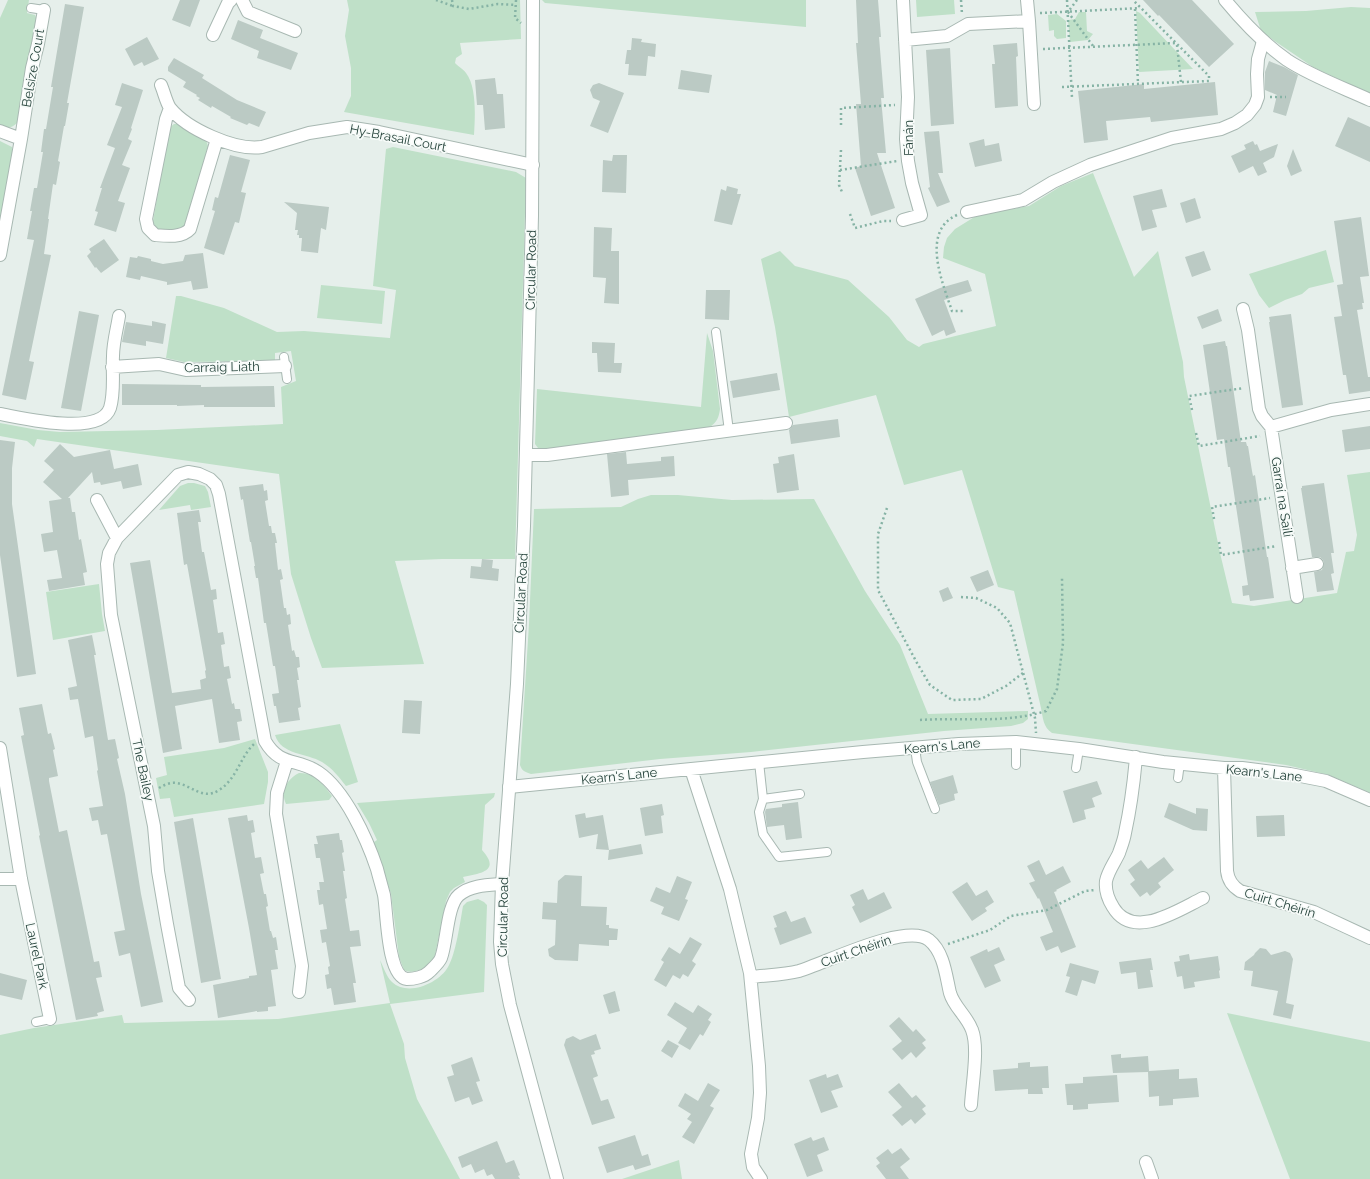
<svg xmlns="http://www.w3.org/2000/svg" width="1370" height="1179" font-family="Raleway,sans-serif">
<rect width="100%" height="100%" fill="#e6efeb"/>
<path fill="#bfe0c8" d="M8 0H29L27 13 35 15 37 20 17 123C12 128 7 129 0 126V18Z
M347 0H520L521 39 460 43 462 54 456 58 455 63C458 66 464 70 466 73 477 87 475 118 474 135L344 112 351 96V68L345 36 349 10Z
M542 0H806V27L545 3Z
M916 0H954L955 14 917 17Z
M1351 7 1370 8V94L1313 67 1276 42 1261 31 1255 12 1306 11Z
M1136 11 1140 13 1193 69 1139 72Z
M1079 12H1086L1087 31 1093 34 1088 40 1070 42 1068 20 1075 19Z
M1057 14 1066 21V38L1057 39 1054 36V30L1049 31 1048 15Z
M174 124H180L206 140 208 146 186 224C181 230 164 233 158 229 155 227 154 224 153 221L169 128Z
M0 141 12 147V159L0 222Z
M393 147 516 172 526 178 515 559H442L395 561 424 664 322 668 311 638 291 574 279 474 37 439 34 447 27 441 0 436V423L38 430 60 432 157 430 283 424 281 387 296 381 291 351 275 353V361L184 362 166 358 176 296H181L224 308 277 332 304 331 390 338 396 290 373 286 386 149Z
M1093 173 1134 277 1158 251 1183 362 1184 377 1220 553 1232 603 1254 606 1337 593 1346 552 1354 551 1357 535 1347 475 1370 472V793L1329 775 1286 765 1052 733C1043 727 1043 718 1041 708L1014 591 998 587 962 470 904 485 876 395 789 417 775 327 761 259 780 251 795 266 848 280 889 317 907 340 919 347 923 344 996 326 985 274 943 258 944 247 947 238 955 229 976 216 994 212 1029 206 1061 186Z
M1326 250 1334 282 1309 288 1302 294 1285 300 1269 308 1259 295 1249 274Z
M321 285 385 291 382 324 317 318Z
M707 333 713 351 720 409C719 417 717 422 710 427L543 450 538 448 535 444 537 389 701 407Z
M188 483H194L205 486 208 492 211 507 191 510 190 505 159 510 180 486Z
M651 495H678L732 500 814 499 865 591 900 645 928 714 1028 711V719L1023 723 1011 726 944 731 751 752 660 759 531 774C525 772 522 771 520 765L529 624 534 509 621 507 638 499Z
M99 584 102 614 105 631 53 640 46 592Z
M340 724 358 782 346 786C339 777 332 768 322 762 307 753 281 755 275 735Z
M255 739 268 772V782L264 804 174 817 170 798 160 799 156 778 167 775 164 757 224 748Z
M299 773C314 772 324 785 332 796L329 800 286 804C280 791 287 779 299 773Z
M495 793 494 797 485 805 482 850C501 871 481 873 463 877L465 882 454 888 450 892 446 901 435 955C434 957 434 959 433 961 427 968 412 975 404 970L399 957 391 894 374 842 377 840 369 823 357 803Z
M478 899 484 902 487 905 484 992 390 1004 404 1044 405 1058 417 1099 460 1179H0V1035L34 1028 122 1015 124 1023 278 1019 390 1003 380 960C384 968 386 976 392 982 408 997 439 983 448 967 456 953 460 923 463 906L467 902Z
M1227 1013 1370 1042V1179H1290Z
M679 1160 682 1179H622Z"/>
<path fill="#bbcac4" d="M180 0H200L190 27 172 20Z
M856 0H878L881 37H879L884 98H881L886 153H877L895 208 871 216 855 168 861 166 856 104H861L856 43H858Z
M1143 0H1192L1234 44 1209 67 1159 15 1158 16Z
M65 4 84 7 67 103H69L65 126H64L58 161 60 162 56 185 53 184 48 219H49L44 254 51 255 29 361 34 362 26 400 2 395 34 240 27 239 32 211H30L34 188H37L43 152H41L44 129H46L53 87H51Z
M238 20 263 30 260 38 298 53 291 70 257 58 259 51 231 39Z
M147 37 159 59 144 66 142 62 134 66 125 49Z
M632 38 642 39 641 42 656 44 655 57 648 56 646 76 628 75 629 64H625L627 50H631Z
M1017 43 1018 56 1016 57 1018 106 995 108 992 64H995L993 45Z
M950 48 954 124 931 126 926 50Z
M174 58 204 75 202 78 237 100 266 112 259 127 249 123 247 125 230 118 231 117 212 106 211 108 198 100 200 98 196 96 197 95 183 87 186 82 168 71V67Z
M1269 61 1284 67 1298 75 1286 116 1273 112 1277 95 1265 90V72Z
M681 70 712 75 709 93 678 89Z
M495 78 497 94H503L505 128 485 130 483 105H477L475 80Z
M1215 82 1218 115 1151 122 1150 117 1106 121 1108 140 1084 143 1078 91 1144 84V89Z
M122 83 143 90 131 128 132 129 128 139 132 141 122 165 130 168 118 201 125 203 116 232 94 225 98 212 95 211 102 188H100L115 148 107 145 122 107 115 105Z
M599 83 624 93 608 133 590 126 600 101 593 98 590 90 593 85Z
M1348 117 1370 127V162L1335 146Z
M939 131 943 173H938L950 202 937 207 928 188 930 187 924 132Z
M984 139 985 146 999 143 1002 161 975 167 969 143Z
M1253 141 1255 145 1257 144 1260 151 1278 144 1274 157 1263 163 1267 172 1258 176 1253 166 1239 173 1231 156 1246 149 1244 145Z
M1293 149 1302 171 1291 176 1287 166Z
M230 155 250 160 241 192 246 193 239 223 235 222 224 255 204 248 215 211 212 210 215 197 218 198Z
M613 155H627L626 193 602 192 603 160 612 161Z
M727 186 738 189 737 194H741L732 225 714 221 721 189 726 191Z
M1162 189 1167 207 1152 210 1157 227 1142 231 1133 196Z
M1195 198 1201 218 1186 223 1180 203Z
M284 202 329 207 326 230 321 228 318 253 301 251 302 238H299V235H297L298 230H295L297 213Z
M1361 217 1369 276 1360 277 1364 303H1362L1363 309 1357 310 1368 377H1370V391L1349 394 1346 375H1343L1334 317 1342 316 1337 285 1343 284 1334 221Z
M594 227 612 228 611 251H619V304L604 303 606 278 593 277Z
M104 239 119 260 101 273 96 267 95 268 87 256 91 252 89 249Z
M1204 251 1211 270 1192 277 1185 257Z
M203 253 208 288 193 290 191 281 167 285V282L141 276 140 280 126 277 130 257 137 258 138 256 151 259V261L163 264 183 261 185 255Z
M968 280 972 291 944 300 956 332 946 336 944 330 932 336 915 299 940 288Z
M706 290H730L729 320 705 319Z
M1218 309 1222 321 1202 329 1197 317Z
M79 311 99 315 81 411 61 408Z
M1291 314 1303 405 1282 408 1269 322H1270L1269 317Z
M152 321 166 324 163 344 146 341V346L122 342 126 322 152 326Z
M1225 341 1226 346H1227L1241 442H1246L1247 446H1248L1252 471 1253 476 1255 475 1267 557H1268L1274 598 1250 601 1249 595 1243 596 1242 586 1248 585 1230 467H1228L1224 439 1217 440 1203 345Z
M592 342 615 343 614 363H622L621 373 598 372 597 353H592Z
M777 373 780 390 733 398 730 381Z
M122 384 201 385V387L274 386 275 407H204V405L177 406V405H122Z
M838 419 840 437 791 444 789 430 793 425Z
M1370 426V449L1345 452 1342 430Z
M0 440 15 442 12 468V504L36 674 17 677 0 555Z
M60 444 74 457 110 450 114 469 138 464 142 485 123 489 121 481 101 485 100 482 94 483 92 472 68 498H70L72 512H75L79 540 81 539 87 572 83 573 85 585 49 591 47 580 62 578 57 550 44 552 41 534 53 532 49 501 62 499 43 482 54 470 44 461Z
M626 452 627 464 661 461V457L674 456 675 476 628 480 629 495 611 497 607 454Z
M794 454 799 490 777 493 773 464 779 463 778 457Z
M1324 483 1334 553H1331L1334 573 1331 574 1334 590 1317 592 1314 572 1322 570 1324 563 1323 560 1320 557H1312L1301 488H1302V486Z
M263 484 264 491 267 490 268 500 265 501 269 526H271L272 533H275L277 543H275L278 570 281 569 283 579 280 580 284 608H286L287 615 290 614 291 624 288 625 292 651 294 650 296 657H299L300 667 297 668 299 680H297L301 707 298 708 300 720 279 723 276 706H274L272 694 279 693 275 666H273L266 623H264L258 578H256L254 566H255L251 542H250L243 499 241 500 239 487Z
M199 510 201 522H198L202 552H204L211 590 216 589 217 599 213 600 218 633 223 632 225 644 221 645 224 667 229 666 231 678 227 679 232 704 234 703 235 709H240L242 721 237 722 240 740 219 743 212 699 175 706 182 749 163 753 130 563 150 560 172 693 201 689 200 680 206 678 205 671 206 670 187 564 184 565 177 513Z
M482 559 493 560 492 568 499 569 498 581 470 578 471 566 481 567Z
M988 570 994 585 977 592 970 577Z
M948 587 953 598 943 602 939 591Z
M92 635 96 655H94L108 740 115 739 119 758 117 759 125 794 141 894 163 1002 141 1007 130 953 119 956 114 932 125 930 107 834 101 835 98 820 92 821 89 808 103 806 97 771 98 770 93 736 85 738 78 699 70 700 68 688 77 686 68 640Z
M404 700 422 701 420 734 402 733Z
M42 704 48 734 51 733 55 749 53 750 58 776 49 778V781L59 832 67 830 94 962 99 961 102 977 96 978 104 1011 97 1013 98 1016 76 1020 39 836 40 835 21 736 24 735 19 708Z
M953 775 958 793 954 794 955 800 939 805 930 782Z
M1097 781 1102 794 1092 798 1095 807 1084 810 1086 819 1073 823 1063 791Z
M798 802 802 838 786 840 784 825 767 827 765 812 766 809 782 807V804Z
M1169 803 1196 814V808L1208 809 1207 831 1193 830 1164 817Z
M662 804 664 815 661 816 663 833 645 836 640 808Z
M585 813 586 818 603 815 609 850 641 844 643 854 608 860 609 850 596 849 598 834 579 838 575 815Z
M247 815 248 821 253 820 255 832 251 833 255 858 261 857 264 873 260 874 264 894H266L268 906 266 907 270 931H271L273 938 276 937 278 950H275L278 969 271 970 276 1006 268 1007V1011L257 1012V1011L218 1018 213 985 249 978V976L257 975 249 928 228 818Z
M1284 815 1285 836 1257 837 1256 816Z
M193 818 221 979 201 983 174 822Z
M339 833 340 840H342L344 852 342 853 345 871H343L347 898 345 899 350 931 359 930 361 946 350 947 356 983H353L356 1002 334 1005 331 988 327 989 325 975 329 974 328 967 330 966 326 942 322 943 320 930 327 929 323 904 319 905 317 890H320L319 882H324L320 858H316L314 844H318L316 836Z
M1164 857 1174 870 1158 883 1161 887 1150 896 1147 892 1140 897 1130 884 1135 880 1128 870 1141 860 1148 869Z
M1039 860 1046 875 1063 866 1071 882 1056 890 1057 891 1054 892 1076 947 1061 953 1058 946 1046 951 1040 937 1053 932 1039 898 1038 899 1029 883 1035 881 1027 866Z
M565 875 582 876 581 906 607 907 606 925H609V928L618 929 617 940H609V946L579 944 578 961 555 960 549 956 548 949 555 945 556 920 542 919 543 902 557 903 558 881Z
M677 876 692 882 685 899 688 900 679 921 661 914 664 907 650 901 656 887 670 893Z
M967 882 976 896 987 890 994 902 985 908 987 911 972 921 952 892Z
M863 889 868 900 884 892 892 908 860 923 852 907 855 905 850 895Z
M786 911 791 922 805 917 812 933 780 945 774 928 777 927 773 916Z
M690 937 702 944 692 961 696 964 688 977 683 974 680 979 673 975 666 987 654 980 664 962 661 960 669 947 680 954Z
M999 947 1005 960 994 965 1001 981 985 988 970 957 987 949 988 952Z
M1260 948 1266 949 1271 955 1285 951 1290 953 1293 959 1286 1003 1294 1005 1291 1019 1273 1015 1278 991 1251 986 1253 971 1244 970 1245 962 1254 955 1255 953Z
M1189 954 1190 960 1218 956 1220 970 1219 971 1220 978 1194 982 1195 987 1184 989 1182 976 1177 977 1174 962 1180 961 1179 956Z
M1151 958 1153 970H1150L1153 987 1138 989 1136 972 1121 974 1119 962Z
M1070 963 1099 971 1095 984 1082 980 1077 996 1065 992 1070 977 1066 976Z
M0 973 27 980 22 1000 0 995Z
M615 991 620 1011 609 1014 603 995Z
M675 1002 693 1013 698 1005 712 1014 708 1020 711 1022 703 1036 700 1034 690 1050 678 1043 687 1028 667 1015Z
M899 1017 913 1032 916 1029 926 1040 922 1043 926 1048 916 1058 911 1052 902 1060 892 1049 902 1041 889 1026Z
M596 1034 601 1049 594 1051 595 1054 591 1055 598 1076 593 1078 601 1101 608 1099 615 1118 592 1125 564 1045 566 1039 573 1036 580 1040Z
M668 1040 679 1046 672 1058 661 1051Z
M1121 1054V1058L1148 1056 1149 1071 1179 1069V1079L1197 1078 1199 1097 1173 1099V1105L1159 1106V1096L1149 1097 1148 1072 1113 1073 1111 1055Z
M472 1057 480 1081 476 1082 483 1101 472 1105 469 1097 455 1102 447 1077 454 1075 451 1065Z
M1030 1062V1067L1048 1066 1049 1088H1042L1043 1094H1028V1089L995 1091 993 1070 1018 1068V1063Z
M826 1074 827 1078 838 1074 843 1087 831 1091 838 1107 821 1113 809 1080Z
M1117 1075 1119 1102 1088 1104V1109L1073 1110V1105H1067L1065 1084 1083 1083V1077Z
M708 1083 720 1090 710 1106 714 1108 694 1144 682 1137 692 1122 687 1119 691 1114 678 1106 685 1093 698 1101Z
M899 1083 912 1098 916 1095 926 1106 922 1109 926 1114 915 1124 911 1119 902 1126 892 1115 902 1107 888 1092Z
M635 1135 642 1156 648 1154 651 1165 635 1170 633 1165 607 1173 598 1147Z
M811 1137 813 1141 824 1137 829 1150 817 1155 823 1171 807 1177 794 1144Z
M497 1141 506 1163 514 1160 520 1175 518 1176 520 1179H495L492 1174 487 1176 484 1169 475 1173 471 1164 462 1168 458 1157Z
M901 1148 910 1159 900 1167 909 1179H886L876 1166 880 1163 876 1158 888 1149 892 1154Z"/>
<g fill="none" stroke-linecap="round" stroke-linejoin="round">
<g stroke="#a8b8b2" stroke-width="10">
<path id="service" d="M31 8 44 10
M716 332 729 431
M284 357 287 379
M915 748 917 762 935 809
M759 762 763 799 759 812 763 834 779 857 827 852
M1016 765V742
M1076 768 1079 749
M1178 778 1180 763
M763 799 800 794
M36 1022 50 1019"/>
</g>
<g stroke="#a8b8b2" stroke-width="14">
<path id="minor" d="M242 0 248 12 295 31
M903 0 908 97 906 139 908 161 912 183 921 215 903 220
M1029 21 1034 104
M213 35 228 3 231 0
M905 40 947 36 968 24 1029 21 1027 0
M161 85C164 92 166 102 170 108 187 129 235 151 262 147L309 133 347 127 379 132 533 165
M170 108 166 119 146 219 148 228 155 235C166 236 182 238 190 229L217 139
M0 131 21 139
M967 212 1023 200 1053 182 1090 165 1172 138 1221 129 1235 123 1247 115 1255 105 1258 97 1257 74 1258 59 1263 41
M0 255 21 139 32 68 38 44 44 10
M1243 309 1248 330 1259 409 1262 416 1271 427 1297 597
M112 367 159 364 186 370 285 366
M0 414C23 418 100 437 110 408 115 392 112 373 113 356 113 343 117 329 119 316
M1271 427 1331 410 1370 404
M526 455H547L786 423
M97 500 117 538
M1292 568 1317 564
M0 748 21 879 50 1019
M1136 757C1134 781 1130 810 1125 833 1124 840 1121 847 1119 853 1115 862 1108 871 1106 881 1105 890 1108 899 1113 907 1133 941 1178 910 1203 898
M287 761 277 793 276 814 302 966 299 992
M1224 768 1227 871C1228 880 1232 886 1240 891L1314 912 1370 938
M691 769 730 889 750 973 759 1066 760 1093 758 1118 751 1154 753 1167 761 1179
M509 787 863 752 959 744 1016 742 1079 749 1163 762 1224 768H1242L1290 774 1326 781 1370 800
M0 879H21
M751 977C767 975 784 975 799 971 826 963 906 922 929 940 944 952 946 976 950 993 954 1007 967 1016 972 1030 979 1048 972 1085 971 1105
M189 1000 179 988 167 924 158 871 154 826 111 615 107 564 109 553 117 538 178 475 188 472 199 474 210 479 216 485 219 494 265 741C280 767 297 758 318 772 345 790 367 839 377 869 379 877 382 887 384 895 387 911 387 977 407 979 414 979 424 977 429 972 433 968 439 963 441 958 447 942 447 905 459 895 471 885 488 885 502 884
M1146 1162 1152 1179"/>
</g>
<g stroke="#a8b8b2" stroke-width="14">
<path id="tertiary" d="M533 0 532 216 524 526 517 684 502 884 500 942 502 964 510 1005 557 1179
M1225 0C1244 23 1263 43 1287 60 1311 76 1344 88 1370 100"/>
</g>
<path stroke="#86b3a5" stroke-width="2.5" stroke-dasharray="2 3" stroke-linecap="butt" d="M436 0 453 6
M452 0 453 6 469 9 498 4 516 5
M516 0 515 18 521 23
M961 0 962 14
M1067 0 1072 98
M1077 0 1068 12 1093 46
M1135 9 1138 84
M1040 13 1140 8
M1177 45 1181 82
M1043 49 1176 43
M1062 87 1209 81V76L1133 0
M1270 97H1286
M841 125V108L895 105
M841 150 839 185 842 192
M840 170 897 161
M850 214 855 228 883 221H891
M957 215C920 231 943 284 952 311H965
M1192 410 1189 396 1244 388
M1196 433 1199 446 1260 436
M887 508 878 534V590L917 663 930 685 952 700 981 699 1006 686 1023 673
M1214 519 1212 507 1270 498
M1219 542 1221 555 1277 546
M961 597 976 598 997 608 1010 623 1035 718 1036 733
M920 720C962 717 1005 724 1046 711L1057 689 1063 643 1062 578
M159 788C164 785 170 782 176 783 192 785 203 801 219 790 237 779 240 757 254 744
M948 944 990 930 1011 916 1047 910 1085 891 1095 890"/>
<use href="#service" stroke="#fff" stroke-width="8"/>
<use href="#minor" stroke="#fff" stroke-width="12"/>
<use href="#tertiary" stroke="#fff" stroke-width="12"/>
</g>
<g text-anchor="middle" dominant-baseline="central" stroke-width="3.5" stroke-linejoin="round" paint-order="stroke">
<g font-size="13" fill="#24423a" stroke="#f7fbf9">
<text transform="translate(33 68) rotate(-80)">Belsize Court</text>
<text transform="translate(398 138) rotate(11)">Hy-Brasail Court</text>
<text transform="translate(908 138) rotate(-90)">Fánán</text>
<text transform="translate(531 270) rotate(-89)">Circular Road</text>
<text transform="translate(222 367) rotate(-1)">Carraig Liath</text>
<text transform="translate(1282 497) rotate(81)">Garraí na Sailí</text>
<text transform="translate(521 593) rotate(-87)">Circular Road</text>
<text transform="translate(942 746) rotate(-5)">Kearn's Lane</text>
<text transform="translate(143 770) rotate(78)">The Bailey</text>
<text transform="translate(1264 773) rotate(6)">Kearn's Lane</text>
<text transform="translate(619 776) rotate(-6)">Kearn's Lane</text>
<text transform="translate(1280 903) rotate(17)">Cuirt Chéirín</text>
<text transform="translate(503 917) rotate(-89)">Circular Road</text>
<text transform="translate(856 951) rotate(-19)">Cuirt Chéirín</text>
<text transform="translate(37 956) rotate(78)">Laurel Park</text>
</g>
</g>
</svg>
